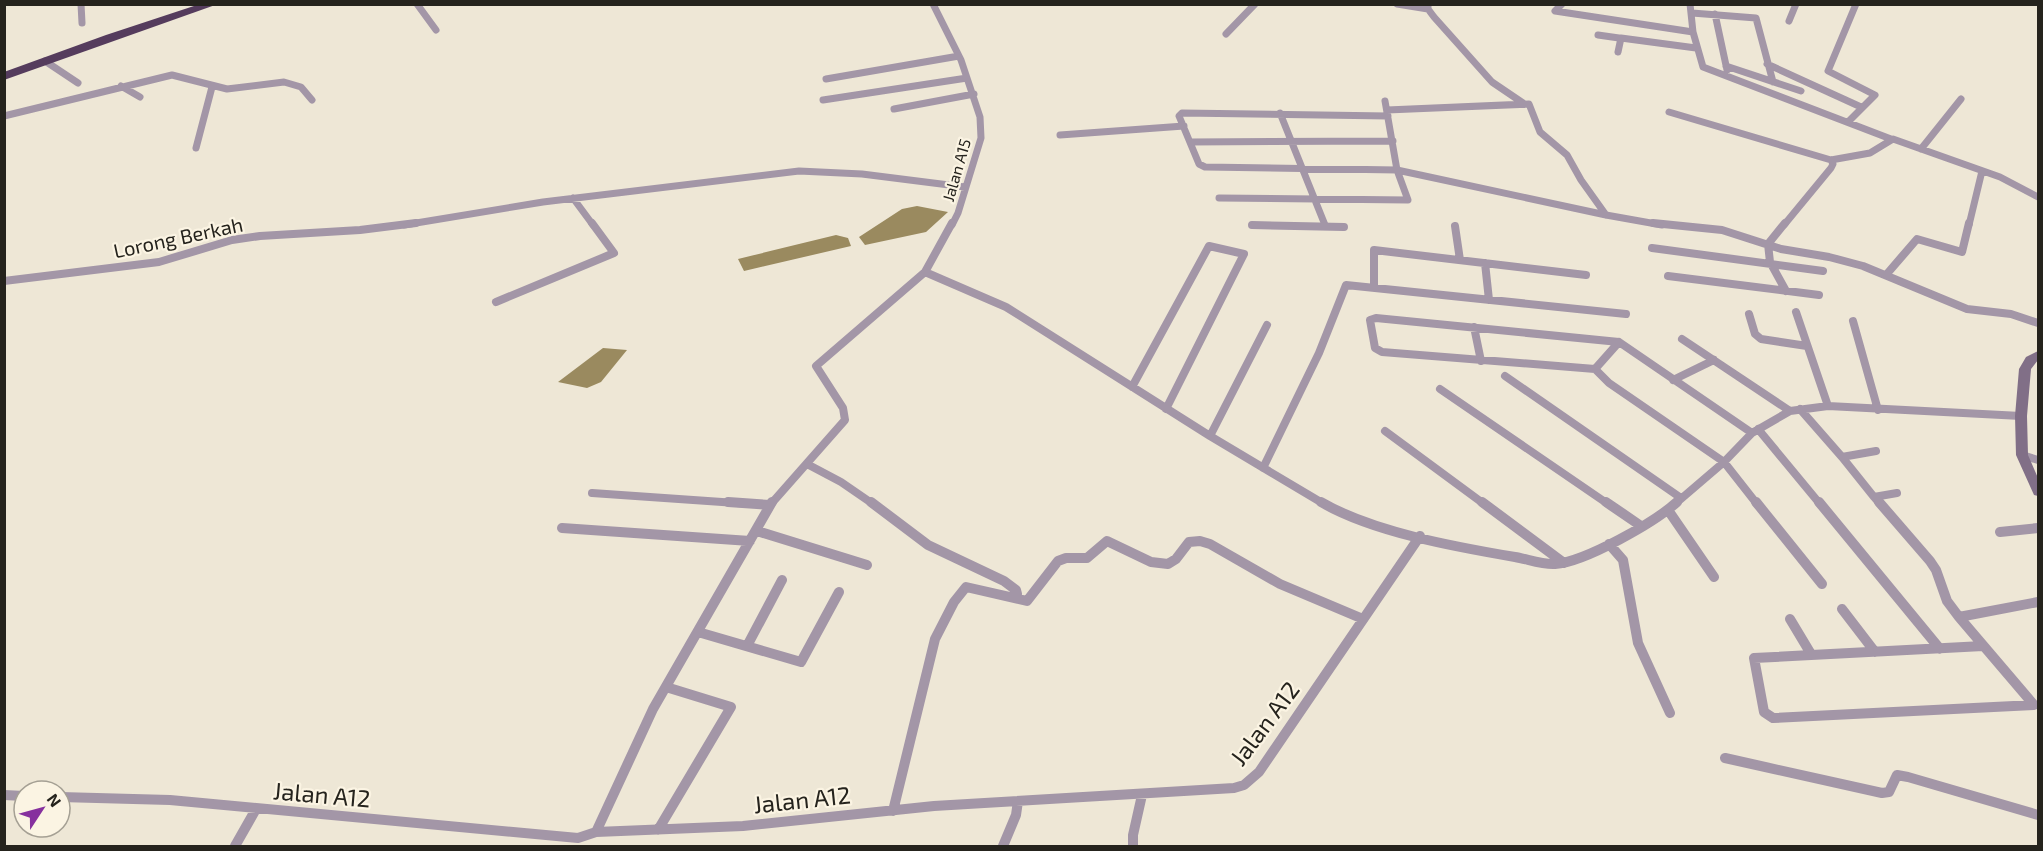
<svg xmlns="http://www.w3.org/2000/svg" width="2043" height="851" font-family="'Exo 2',sans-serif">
<rect width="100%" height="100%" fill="#eee7d6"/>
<path fill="#9a8a5f" d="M917 206 948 212 926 232 865 245 859 237 902 209Z
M836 235 848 238 851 246 744 271 738 259Z
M603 348 627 350 601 382 587 388 558 382Z"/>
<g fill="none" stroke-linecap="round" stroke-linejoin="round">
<path stroke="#a396a7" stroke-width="7" d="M81 4 82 23
M417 4 436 30
M933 4 961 60 980 117 981 138 958 213 952 225
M1397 4 1428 9
M1428 4V9L1434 17 1492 82 1523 103
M1562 4 1555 11 1693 32
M1690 4 1693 32 1703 67 1891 139
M1692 13 1756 18 1773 82
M1715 14 1727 70
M1789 21 1796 4
M1226 34 1255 4
M1598 35 1619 38
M1618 52 1621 38 1696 48
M45 61 78 83
M1767 64 1861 107
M1726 66 1801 91
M826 79 959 56
M121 86 140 97
M823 100 967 78
M894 109 974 94
M1387 110 1529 104 1540 132 1567 155 1581 180 1606 215
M1669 112 1831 160 1870 153 1893 139 2000 177 2038 197
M1280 113 1325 225
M4 116 172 75 227 89 284 82 301 87 312 100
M1388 116 1182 113 1179 116 1199 164 1205 167 1397 170 1606 215 1662 225
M1848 122 1875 95 1828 71 1856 4
M1060 135 1184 126
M1190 142 1393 141
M196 148 212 87
M1921 149 1961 99
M573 198 593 225
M1219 198 1408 200 1397 170 1385 101
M404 225 543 202 799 171 862 174 965 187
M1784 225 1831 168 1833 164 1831 160
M1969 225 1982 171"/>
<path stroke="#a396a7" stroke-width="8" d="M1653 223 1722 230 1781 249 1829 257 1863 266 1967 309 2011 314 2038 323
M1785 223 1768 244 1770 262 1786 291
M1252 225 1344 227
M1455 226 1460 260
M1652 248 1823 271
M1485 263 1489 300
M925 272 1006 307 1210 436 1324 504
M1886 275 1917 239 1962 252 1969 223
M1668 276 1819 295
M4 281 159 262 232 240 260 236 360 230 416 223
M1374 288V250L1586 275
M496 302 614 253 592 223
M1796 312 1828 406
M1749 314 1755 334 1761 339 1807 346
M1853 321 1878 410
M1474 327 1481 361
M1682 339 1790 411
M1595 369 1619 342
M1505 376 1681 498
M1673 380 1714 360
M1132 387 1209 246 1244 254 1166 409
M1440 389 1608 504
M1800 409 1842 457 1876 451
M1758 429 1820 504
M1385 431 1484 504
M1752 433 1619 342 1376 318 1370 320 1375 348 1382 352 1595 369 1609 383 1724 462 1757 504
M1210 436 1267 325
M2022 455 2038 460
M1842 457 1874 497 1897 493
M807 464 841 482 873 504
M1263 468 1319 353 1346 285 1626 314
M592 493 751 504
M1874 497 1880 504
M771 504 845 420 843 408 816 366 925 272 952 223
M1675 504 1724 462 1752 433 1790 411 1828 406 2021 416"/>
<path stroke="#a396a7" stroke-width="10" d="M728 502 770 505
M871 502 928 545 1004 581 1016 590 1017 594 1013 596
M1321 502C1372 532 1456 547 1515 557 1527 559 1543 565 1555 564 1585 562 1655 522 1677 502
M1482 502 1564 563
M1606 502 1641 526
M1756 502 1822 584
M1819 502 1940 649
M1879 502 1930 561 1936 570 1947 601 1959 617 2038 602
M1668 510 1714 577
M562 528 750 541
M757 531 867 565
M2000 532 2038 528
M1609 544 1623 560 1638 643 1670 713
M1842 609 1875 652
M1959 617 2034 705 1773 718 1764 712 1754 658 1983 646
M1790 619 1811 654
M698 632 801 662 839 592
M747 646 782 580
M1725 758 1882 793 1889 792 1897 775 1908 777 2038 815
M4 795 24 796
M60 797 170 800 578 838 596 832 743 826 934 806 1234 788 1244 785 1259 772 1420 536
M893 811 935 639 954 602 966 587 1027 601 1058 561 1066 558H1087L1107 541 1151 562 1168 564 1176 559 1189 542 1200 541 1210 544 1280 584 1363 619
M658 830 731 707 666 687
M596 832 653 709 772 502
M235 846 256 809
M1003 846 1016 815 1018 801
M1133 846V835L1142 795"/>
<path fill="#816f87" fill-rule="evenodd" d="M2038 351V360L2031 369 2027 416 2028 455 2038 478V496L2034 495 2016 455 2015 416 2019 369 2026 357Z"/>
<path fill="#553c5d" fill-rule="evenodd" d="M200 4H218L4 80V72L106 35Z"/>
</g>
<g text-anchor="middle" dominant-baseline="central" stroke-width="4.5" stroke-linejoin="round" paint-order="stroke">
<g font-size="16" fill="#25231d" stroke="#fbf4e3">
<text transform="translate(956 170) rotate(-74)">Jalan A15</text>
</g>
<g font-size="20" fill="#25231d" stroke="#fbf4e3">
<text transform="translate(178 237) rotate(-12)">Lorong Berkah</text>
</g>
<g font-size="24" fill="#25231d" stroke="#fbf4e3">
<text transform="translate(1264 723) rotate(-53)">Jalan A12</text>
<text transform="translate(322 794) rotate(5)">Jalan A12</text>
<text transform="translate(802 799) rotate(-6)">Jalan A12</text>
</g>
</g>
<rect width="2043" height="851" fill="none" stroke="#25231d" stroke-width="12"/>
<g transform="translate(42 809) rotate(54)"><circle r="28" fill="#fbf4e3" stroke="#a5a094" stroke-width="1.5"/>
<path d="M0-4.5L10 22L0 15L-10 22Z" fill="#86309e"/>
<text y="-9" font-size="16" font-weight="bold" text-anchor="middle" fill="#25231d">N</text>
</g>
</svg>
